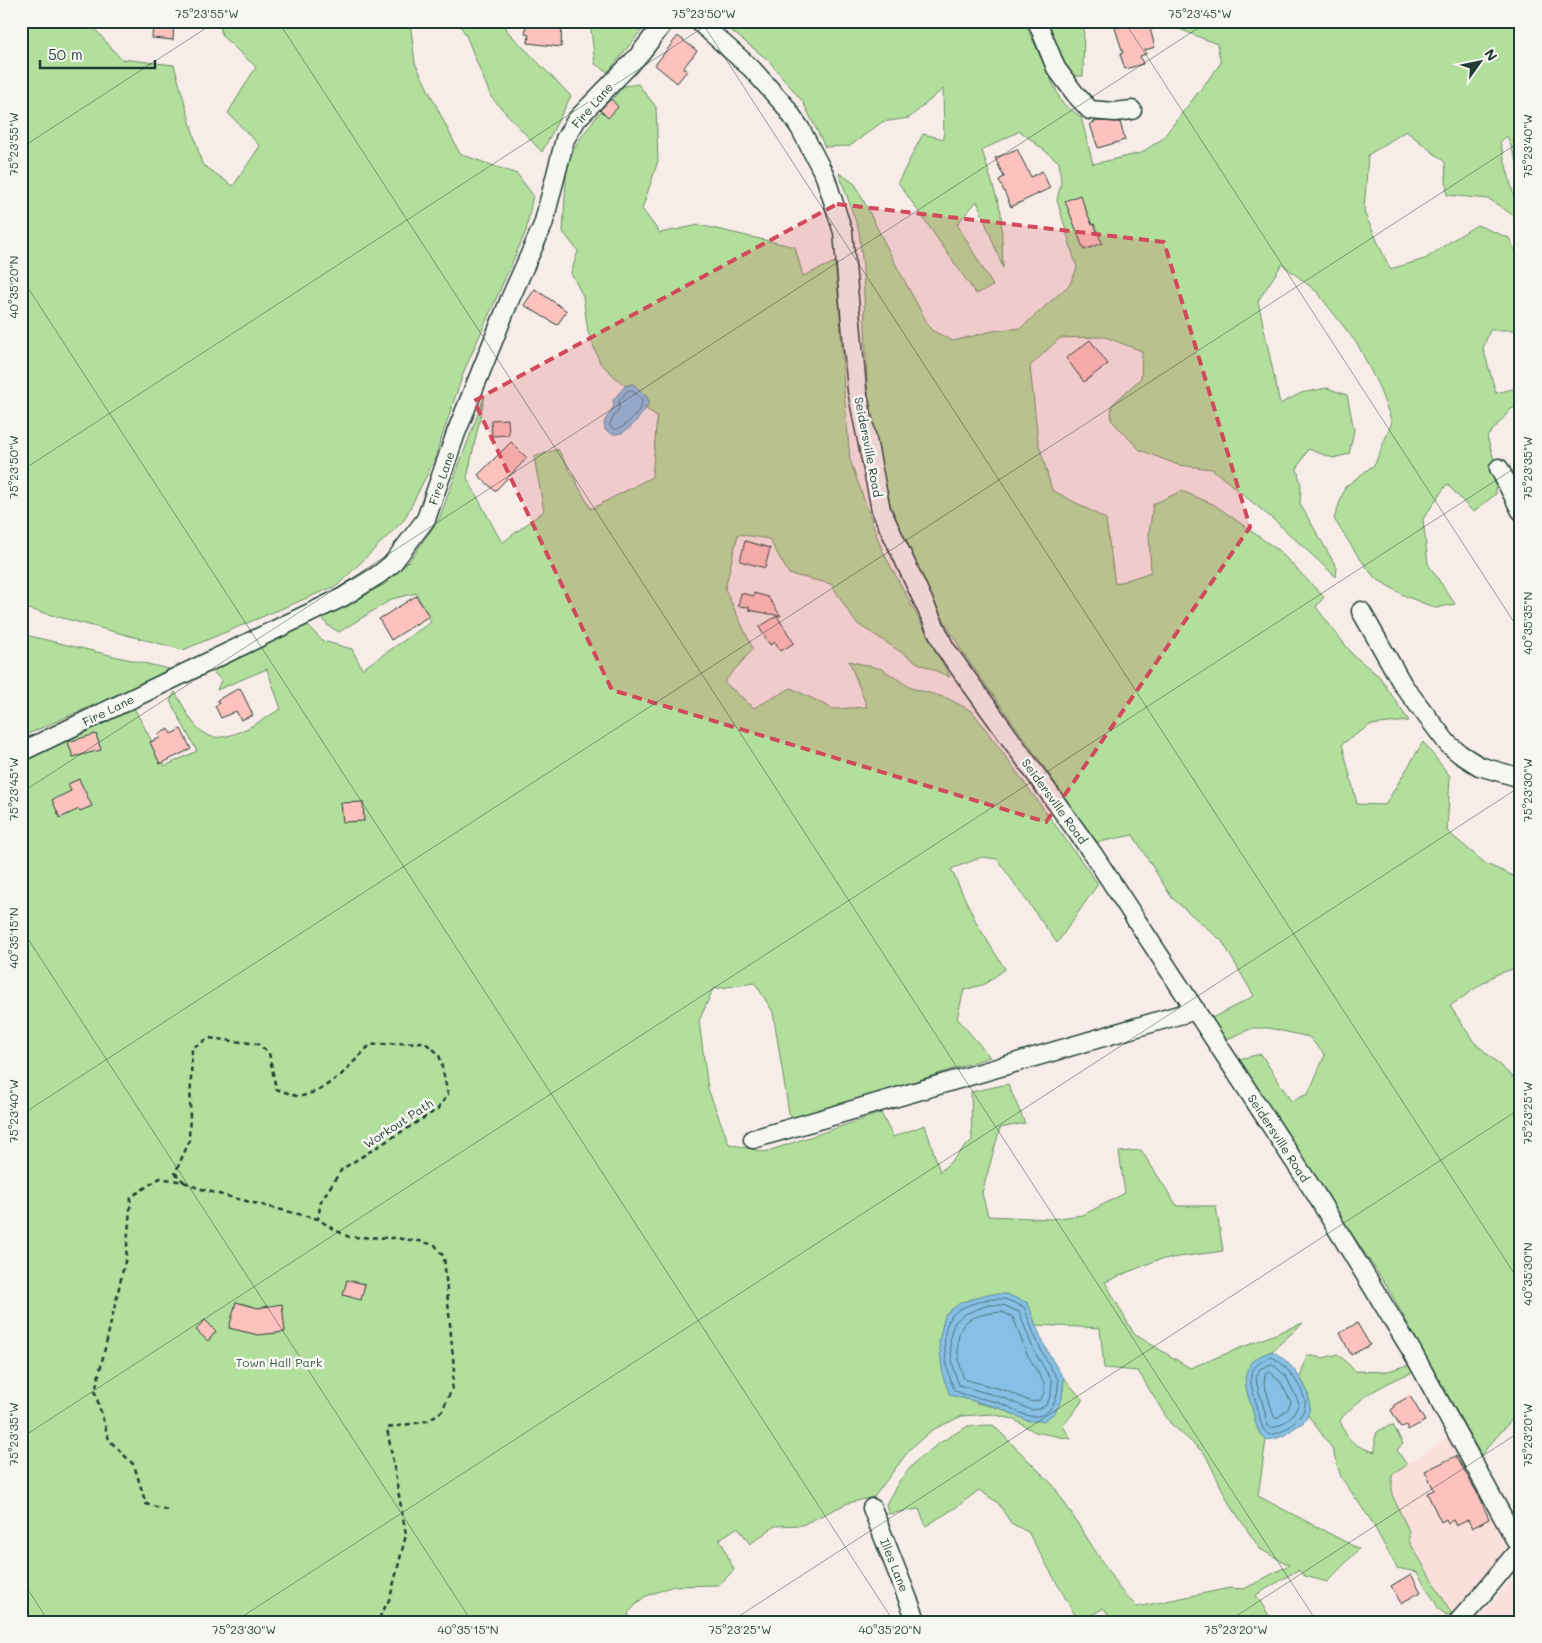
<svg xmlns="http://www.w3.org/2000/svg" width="1542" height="1643" font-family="Mali,sans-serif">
<rect width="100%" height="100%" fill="#f8ece8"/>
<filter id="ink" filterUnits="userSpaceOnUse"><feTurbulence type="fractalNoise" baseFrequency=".02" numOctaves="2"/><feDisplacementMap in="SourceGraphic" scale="10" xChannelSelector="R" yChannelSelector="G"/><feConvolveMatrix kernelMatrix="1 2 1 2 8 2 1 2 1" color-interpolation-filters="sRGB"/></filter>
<g filter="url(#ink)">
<path fill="#fadfdb" d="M1451 1435 1502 1529 1505 1545 1504 1553 1469 1597 1452 1614 1409 1541V1531L1392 1495 1391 1475Z
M1518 1577 1521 1578V1622H1472L1490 1605 1511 1581Z"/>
<path fill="#b3df9c" stroke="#698e68" d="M21 21H88L121 59 174 65 202 164 233 186 260 146 228 113 256 67 222 36 219 21H410L415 63 460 154 517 174 533 195 526 231 464 371 433 463 404 520 338 585 183 650 21 607Z
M457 21H503L508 32 571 96 542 152 491 97 465 33Z
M588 21H649L608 72 595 64 591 29Z
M719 21H1024L1062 103 1081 117 1093 164 1141 153 1162 139 1221 63 1217 44 1174 27 1172 21H1521V116L1513 141 1521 149V173L1507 136 1500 142 1520 220 1489 199 1447 195 1445 162 1406 131 1368 155 1364 212 1390 269 1425 259 1451 241 1477 225 1509 238 1521 263V330H1490L1483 348 1496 393 1521 387V405L1511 409 1487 437 1494 459 1496 494 1473 512 1447 484 1423 519 1428 564 1455 604 1436 608 1405 596 1375 578 1358 556 1334 519 1345 487 1375 464 1392 422 1378 385 1358 345 1317 292 1282 264 1258 301 1280 404 1301 393 1327 388 1347 395 1354 430 1349 454 1333 458 1308 449 1297 469 1301 485 1300 504 1337 568 1336 577 1274 520 1212 469 1178 465 1140 450 1111 420 1112 405 1141 378 1142 351 1105 337 1060 338 1030 366 1038 441 1052 490 1106 519 1115 584 1151 572 1149 534 1153 504 1182 491 1215 505 1279 551 1324 597 1316 607 1353 655 1379 676 1409 721 1370 725 1342 744 1357 804 1385 805 1423 742 1450 776 1447 831 1486 864 1521 879V966L1495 975 1450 1006 1474 1042 1515 1079 1521 1076V1409L1481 1455 1385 1283 1332 1205 1239 1059 1261 1054 1291 1101 1308 1094 1325 1055 1309 1037 1269 1028H1253L1225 1040 1210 1019 1254 996 1222 941 1172 898 1133 835 1094 843 1045 768 963 653 921 580 890 504 874 443 867 384 863 268 859 231 839 173 855 184 895 263 931 330 953 341 993 331 1021 328 1070 284 1077 268 1057 200 1061 183 1059 162 1020 131 982 150 1001 212 1003 268 977 201 957 224 993 286 976 294 898 182 923 134 944 139 943 89 909 118 882 122 850 146 825 147 803 102 768 60Z
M1044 21H1084L1083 76H1070L1055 54Z
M638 84 656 107 658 161 642 209 660 233 699 225 795 247 803 276 835 262 840 313 844 391 850 460 882 550 950 677 918 663 856 623 831 584 789 574 769 539 738 534 725 589 753 649 724 682 754 708 791 688 833 709 867 707 849 661 882 669 911 688 947 698 973 712 1098 884 1057 943 997 859 982 857 951 869 977 924 1005 969 985 984 964 990 957 1018 990 1057 796 1120 789 1113 773 1012 755 983 713 989 699 1021 708 1089 729 1144 765 1152 881 1113 893 1137 925 1125 940 1172 972 1140 971 1092 1008 1084 1025 1123 1000 1128 982 1193 988 1216 1051 1219 1083 1215 1125 1193 1119 1152 1141 1150 1177 1206H1216L1223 1251 1157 1260 1105 1282 1134 1334 1190 1368 1303 1323 1272 1351 1260 1356 1246 1388 1259 1432 1266 1440 1258 1496 1359 1549 1327 1582 1305 1576 1298 1570 1256 1595 1273 1622H1258L1253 1616 1236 1622H1113L1104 1608 1079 1622 1028 1532 1011 1523 998 1503 979 1490 955 1508 926 1526 919 1509 888 1514 886 1504 900 1480 917 1460 941 1442 968 1426 993 1425 1053 1485 1119 1588 1137 1607 1230 1588 1244 1589 1289 1565 1260 1549 1229 1503 1205 1454 1170 1423 1138 1371 1104 1368 1100 1328 1035 1325 1028 1303 976 1403 1000 1408 1028 1421 1062 1398 1064 1378 1083 1400 1063 1426 1071 1439 1035 1432 1013 1419 991 1414 962 1416 932 1430 910 1449 874 1497 848 1503 802 1525 775 1526 750 1544 738 1527 720 1539 734 1570 719 1585 673 1586 644 1597 628 1613 631 1622H21V760L134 708 165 766 197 751 170 701 175 692C184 706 191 725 205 734 225 747 264 718 281 709L267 669 217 690 221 680 212 671 215 664 306 624 323 641 352 649 362 669 431 622 416 593 392 599 339 632 327 625 322 617 350 599 384 585 410 560 439 519 485 395 467 478 502 543 544 511 534 457 558 449 591 509 652 477 657 416 646 409 649 401 646 396 633 384 625 386 600 363 588 332 583 296 571 273 578 251 563 232 567 162 580 139 596 117 624 86Z
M21 634 173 670 21 737Z
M1338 1354 1355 1371 1384 1372 1409 1365 1413 1372C1385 1383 1359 1397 1340 1420 1347 1441 1354 1446 1375 1452V1439L1377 1432 1386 1427 1393 1425 1403 1444 1397 1450 1407 1465 1392 1475V1495L1409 1531V1541L1452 1614 1446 1615 1439 1609 1417 1572 1397 1568 1370 1519 1341 1477 1332 1448 1307 1414C1312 1401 1308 1390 1300 1378L1307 1355 1323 1358Z"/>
<path fill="#87c0e6" stroke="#5d8c9f" d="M633 384 646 396 649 401C645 412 629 434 616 434 612 435 609 432 605 430L604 422 614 406 613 400 625 386Z
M987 1294H1006L1028 1303C1037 1330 1047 1355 1064 1378L1062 1398 1055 1413 1043 1421H1028L1000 1408 950 1395 943 1377 939 1341 945 1315 960 1303Z
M1272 1351C1293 1362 1322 1399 1304 1422 1301 1424 1297 1426 1294 1428 1285 1436 1278 1439 1266 1440L1259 1432 1255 1422 1254 1415 1246 1388 1245 1377 1251 1362 1260 1356Z"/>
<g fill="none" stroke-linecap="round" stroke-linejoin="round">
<path stroke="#49717b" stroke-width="1" d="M631 390 642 399C644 409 627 426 617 429 614 430 613 428 610 427V423L619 408V401L627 391Z
M987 1299H1005L1024 1307C1033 1332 1042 1357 1058 1379 1059 1396 1053 1419 1030 1416 1021 1415 1011 1407 1002 1404 987 1398 968 1398 954 1390 947 1372 939 1335 950 1318 957 1307 975 1303 987 1299Z
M989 1305H1003L1019 1312 1034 1351 1052 1381 1051 1395 1046 1405 1039 1409 1031 1410 1004 1398 959 1385C953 1370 944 1333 957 1320 966 1312 978 1309 989 1305Z
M1002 1312 1013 1317 1027 1354 1044 1383V1393L1040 1400 1032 1402 1007 1391 964 1379C959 1365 954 1341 962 1327 968 1315 990 1313 1002 1312Z
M1271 1357C1284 1360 1307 1392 1305 1405 1303 1420 1283 1434 1269 1435 1261 1429 1261 1422 1259 1414 1254 1389 1238 1369 1271 1357Z
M1272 1364 1286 1376 1299 1403C1294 1415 1285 1425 1272 1428L1268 1426 1266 1420 1265 1412 1257 1385 1256 1378 1260 1369Z
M1270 1372 1280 1381 1291 1402 1288 1409 1276 1419 1274 1417 1264 1383 1265 1375Z"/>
</g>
<path fill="#fec2be" stroke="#1f3d34" d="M153 21H174L173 40 152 38Z
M527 21H562L561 47 528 43 529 35 525 34Z
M1136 21H1148L1155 47 1145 50 1146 54 1140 56 1143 64 1125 69 1120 54 1123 53 1115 28Z
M678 36 697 51 683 68 687 71 677 83 655 65Z
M611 99 618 107 608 118 600 110Z
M1097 121 1120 122 1125 140 1098 148 1090 124Z
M1017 149 1031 177 1042 171 1050 188 1011 207 999 180 1004 177 995 158Z
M1080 195 1092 225 1094 224 1102 243 1084 250 1065 201Z
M535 289 567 311 557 325 524 305Z
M1090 340 1108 364 1084 382 1066 358Z
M508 419 509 435 492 436 491 420Z
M511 442 527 458 495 491 478 475Z
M745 541 770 548 765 568 740 561Z
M741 593 754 596V593L768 597 781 616 749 610V607L738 606Z
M416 596 429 616 391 640 379 619Z
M777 616 794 643 781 651 775 642 770 645 759 627Z
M240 688 253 715 241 720 236 711 221 718 215 706 219 704 217 700Z
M169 729 171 734 181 729 191 749 160 764 150 742 160 738 158 734Z
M96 734 101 750 73 757 68 742Z
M79 779 92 806 80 811 79 809 60 818 52 800 71 791 68 784Z
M363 802 364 821 343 822 341 803Z
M347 1280 365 1284 361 1300 343 1295Z
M236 1302 258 1308 282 1304 285 1332 258 1335 229 1328Z
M205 1320 216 1331 208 1341 196 1330Z
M1357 1323 1370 1345 1351 1355 1340 1333Z
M1410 1396 1425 1421 1408 1430 1406 1425 1401 1428 1391 1410 1395 1407 1394 1405Z
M1456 1456 1483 1503H1482L1489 1519 1472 1528 1468 1520 1456 1526 1453 1520 1448 1523 1446 1519 1441 1522 1427 1493 1434 1490 1425 1471Z
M1411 1574 1421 1592 1401 1603 1391 1586Z"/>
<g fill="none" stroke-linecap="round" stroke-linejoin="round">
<g stroke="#1f3d34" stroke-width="21">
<path id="minor" d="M698 21 752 69 785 106 800 128 825 176 843 232 857 390 881 510 945 648 1093 854 1315 1193 1413 1353 1521 1550
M1037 21 1056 68 1076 95 1090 110 1115 112 1132 110
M1499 468 1521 511
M1361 611 1403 685 1448 744 1460 754 1479 766 1521 778
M21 752 343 597 378 575 392 564 426 519 456 433 510 299 543 225 565 139 577 119 639 55 665 21
M753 1139 1196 1010
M872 1508 917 1622
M1458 1622 1479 1598 1521 1547"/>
</g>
<path stroke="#1f3d34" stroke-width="2.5" stroke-dasharray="5 4" stroke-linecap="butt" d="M184 1182 198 1188 226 1196 318 1219 333 1229 349 1237 394 1238 419 1241 435 1245 444 1257 454 1369 452 1389 442 1411 427 1421 387 1428 406 1535 390 1598 377 1622
M167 1510 146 1504 134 1465 109 1440 95 1392 126 1257 131 1197 160 1178 184 1182 175 1173 189 1142 192 1048 209 1038 258 1044 269 1053 276 1089 299 1097 318 1091 341 1075 370 1045 424 1042 439 1054 448 1094 438 1109 342 1169 321 1201 318 1219"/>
<use href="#minor" stroke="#f6f6f2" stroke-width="18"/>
</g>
</g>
<path fill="#d1495b" fill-opacity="0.2" stroke="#d1495b" stroke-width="4" stroke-dasharray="10 6" stroke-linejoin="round" d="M837 204 1164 242 1250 527 1046 822 612 690 474 401Z"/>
<path fill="none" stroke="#1f3d34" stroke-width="1" stroke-opacity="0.45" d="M278 21 1317 1622M701 21 1521 1284M1124 21 1521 633M21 148 217 21M21 277 894 1622M21 471 713 21M21 793 1209 21M21 928 472 1622M21 1115 1521 141M21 1438 1521 464M21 1579 49 1622M234 1622 1521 786M730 1622 1521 1108M1227 1622 1521 1431"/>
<g text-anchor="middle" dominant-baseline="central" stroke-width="5" stroke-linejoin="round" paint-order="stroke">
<g font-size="12" fill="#1f3d34" stroke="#f6f6f2">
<text transform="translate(592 105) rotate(-49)">Fire Lane</text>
<text transform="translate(869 447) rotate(79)">Seidersville Road</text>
<text transform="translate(441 478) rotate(-71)">Fire Lane</text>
<text transform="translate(108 710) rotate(-26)">Fire Lane</text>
<text transform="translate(1055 801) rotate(54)">Seidersville Road</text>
<text transform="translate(398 1123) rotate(-33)">Workout Path</text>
<text transform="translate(1279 1138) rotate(57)">Seidersville Road</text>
<text transform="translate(895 1565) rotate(68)">Illes Lane</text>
</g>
<g font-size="12" fill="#3d5d49" stroke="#f6f6f2">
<text x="279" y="1362">Town Hall Park</text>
</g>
</g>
<rect width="1542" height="1643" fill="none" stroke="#f6f6f2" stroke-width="55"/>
<g transform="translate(1480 62) rotate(57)" stroke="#f6f6f2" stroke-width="4" paint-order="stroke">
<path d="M0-4L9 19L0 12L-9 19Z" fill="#1f3d34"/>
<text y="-8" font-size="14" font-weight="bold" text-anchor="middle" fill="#1f3d34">N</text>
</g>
<path d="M40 60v8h115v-8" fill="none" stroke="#1f3d34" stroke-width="2.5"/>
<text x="48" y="60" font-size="15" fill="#1f3d34" stroke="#f6f6f2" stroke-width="4" paint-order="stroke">50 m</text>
<rect x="28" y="28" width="1486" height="1588" fill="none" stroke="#1f3d34" stroke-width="2"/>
<g font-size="12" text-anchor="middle" fill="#1f3d34">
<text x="207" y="18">75°23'55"W</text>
<text x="704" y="18">75°23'50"W</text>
<text x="1200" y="18">75°23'45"W</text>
<text transform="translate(14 144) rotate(-90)" y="4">75°23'55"W</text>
<text transform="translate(1528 146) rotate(-90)" y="4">75°23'40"W</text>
<text transform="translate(14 287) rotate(-90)" y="4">40°35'20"N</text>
<text transform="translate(14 467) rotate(-90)" y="4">75°23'50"W</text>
<text transform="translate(1528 468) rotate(-90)" y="4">75°23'35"W</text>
<text transform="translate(1528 623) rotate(-90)" y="4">40°35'35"N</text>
<text transform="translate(14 789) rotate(-90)" y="4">75°23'45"W</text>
<text transform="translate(1528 790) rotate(-90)" y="4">75°23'30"W</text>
<text transform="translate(14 938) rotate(-90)" y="4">40°35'15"N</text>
<text transform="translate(14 1111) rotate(-90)" y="4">75°23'40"W</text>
<text transform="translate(1528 1113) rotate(-90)" y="4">75°23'25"W</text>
<text transform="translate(1528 1274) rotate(-90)" y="4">40°35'30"N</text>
<text transform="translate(14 1434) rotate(-90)" y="4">75°23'35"W</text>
<text transform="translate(1528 1435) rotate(-90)" y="4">75°23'20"W</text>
<text x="244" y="1634">75°23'30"W</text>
<text x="468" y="1634">40°35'15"N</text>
<text x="740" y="1634">75°23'25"W</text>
<text x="890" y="1634">40°35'20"N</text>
<text x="1236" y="1634">75°23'20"W</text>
</g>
</svg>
